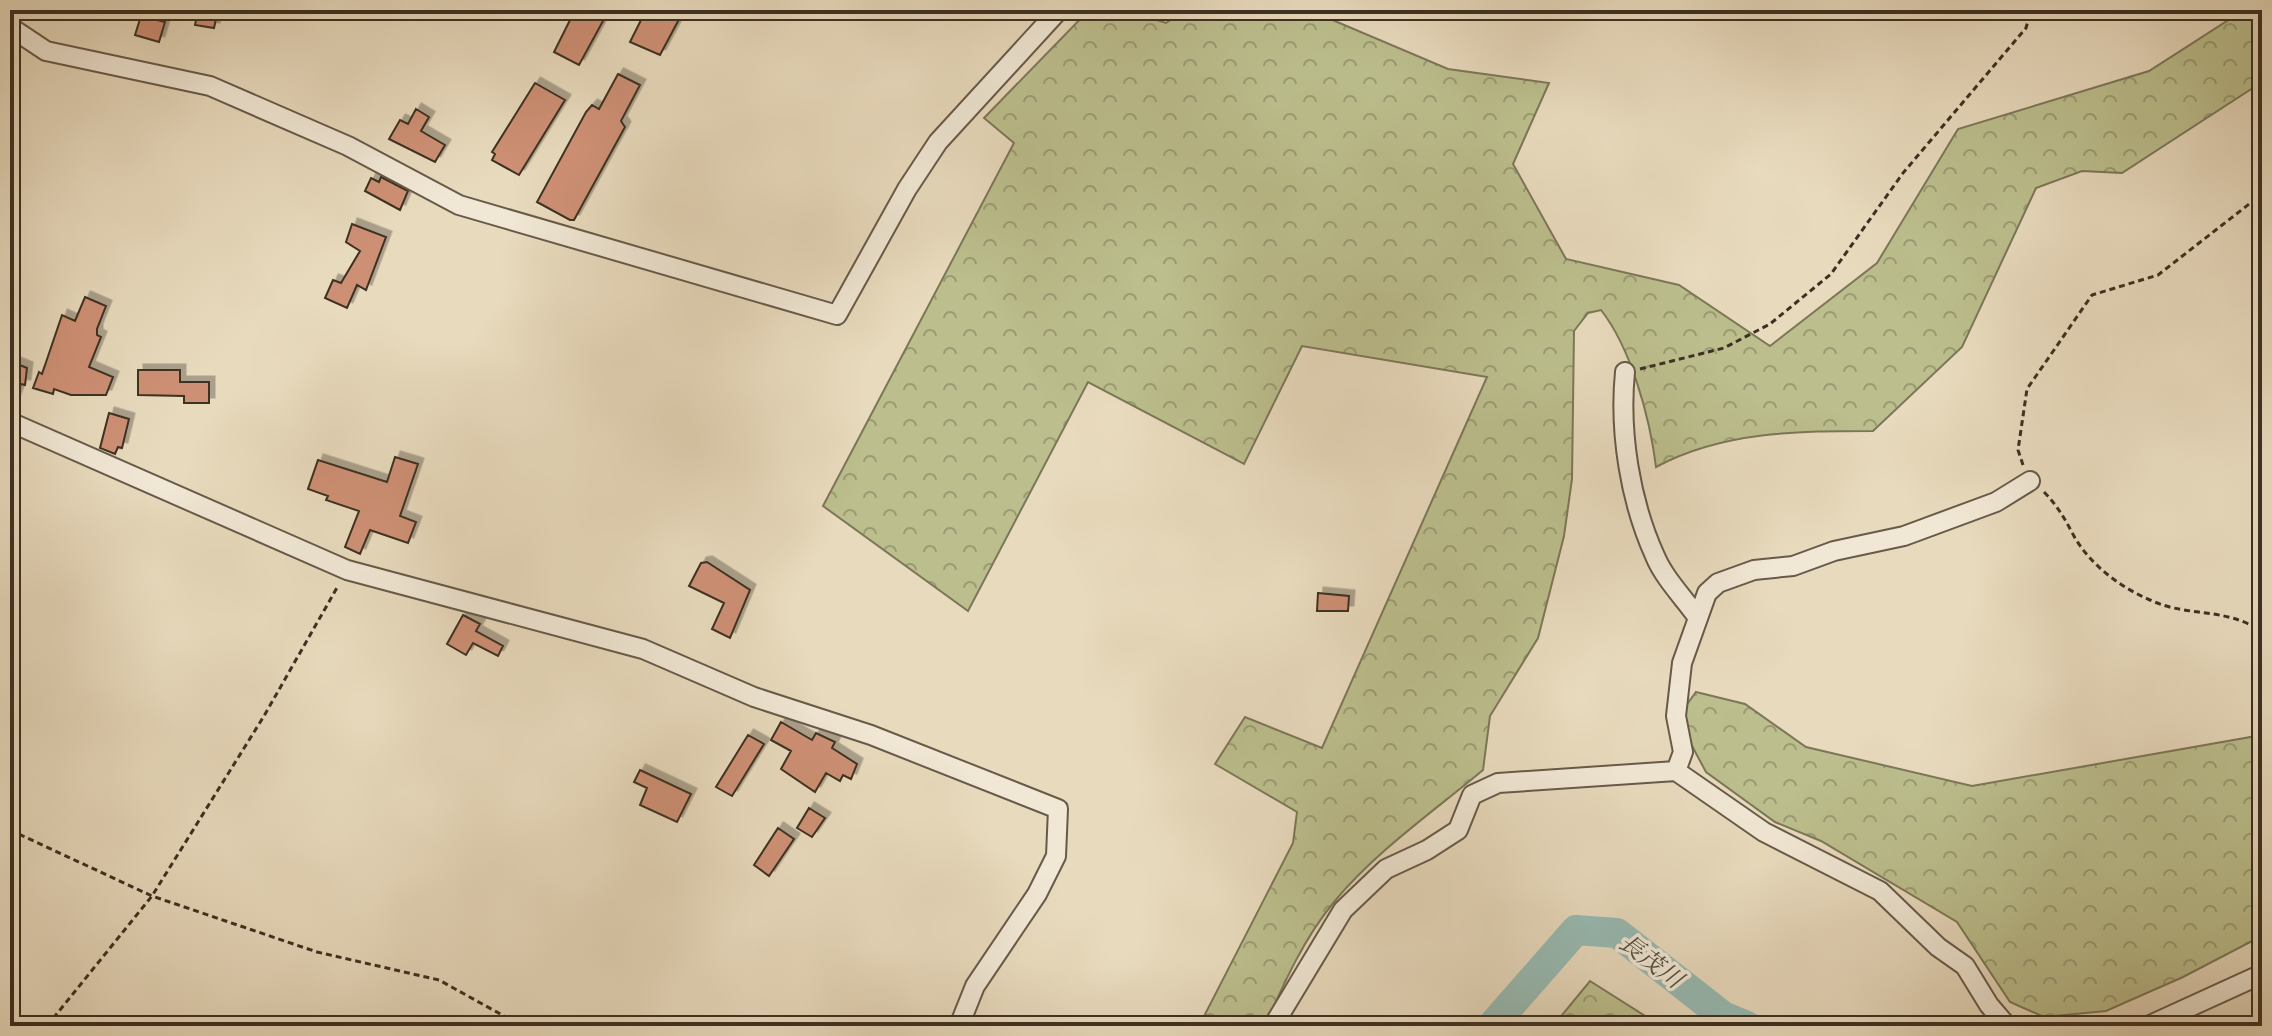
<svg xmlns="http://www.w3.org/2000/svg" width="2272" height="1036" font-family="'IM FELL French Canon','Noto Serif JP',serif">
<defs>
<pattern id="forest-crowns" width="20" height="18" patternUnits="userSpaceOnUse" patternTransform="scale(2)"><rect width="20" height="18" fill="#bcbe8d"/><path d="M2 6a3 3 0 1 1 6 0M12 15a3 3 0 1 1 6 0" fill="none" stroke="#9a9b73"/></pattern>
<filter id="shadow"><feDropShadow dx="5.5" dy="-5.5" stdDeviation="0" flood-color="#0004"/></filter>
</defs>
<rect width="100%" height="100%" fill="#e8dabd"/>
<filter id="stains"><feTurbulence type="fractalNoise" baseFrequency=".0025" numOctaves="4"/><feColorMatrix values="0 0 0 0 .2 0 0 0 0 .09 0 0 0 0 .02 0 0 0 .5 -.17"/></filter>
<radialGradient id="worn" r=".72"><stop offset=".6" stop-color="#630" stop-opacity="0"/><stop offset="1" stop-color="#630" stop-opacity=".3"/></radialGradient>
<path fill="url(#forest-crowns)" stroke="#7c7758" stroke-width="2" d="M1089 10H1125L1166 23 1185 10H1309L1448 69 1549 83 1513 164 1566 259 1679 285 1770 346 1877 263 1958 129 2149 71 2244 10H2262V82L2122 173 2082 171 2036 188 1962 347 1873 431C1799 431 1723 431 1656 467 1650 418 1631 348 1601 310L1588 313 1574 331 1572 479 1564 536 1538 638 1490 716 1483 770C1433 812 1376 851 1334 902 1304 938 1284 983 1265 1026H1199L1293 843 1297 812 1215 764 1245 717 1322 748 1487 377 1302 346 1244 464 1088 382 968 611 823 506 1014 143 984 118Z
M1696 692 1745 704 1806 747 1972 786 2262 735V936L2183 977 2106 1011 2044 1017 2010 1002 1957 922 1821 841 1775 822 1706 772 1677 718Z
M1590 981 1661 1026H1553Z"/>
<g fill="none" stroke-linecap="round" stroke-linejoin="round">
<path stroke="#97bab2" stroke-width="30" d="M1492 1026 1576 930 1617 933 1723 1016 1747 1026"/>
</g>
<path fill="#ce9075" stroke="#3d3022" stroke-width="2" filter="url(#shadow)" d="M198 10H218L214 28 195 25Z
M575 10H609L579 65 554 52Z
M646 10H684L660 55 630 42Z
M141 16 165 22 159 42 135 35Z
M618 74 640 85 621 121 625 127 574 220H570L537 202 586 112 592 105 599 109Z
M535 83 565 100 519 175 492 160 495 154 492 152Z
M416 109 429 117 421 131 445 145 435 162 389 139 400 120 408 124Z
M381 177 408 191 400 210 365 191 371 178 379 182Z
M352 224 386 237 366 290 357 285 347 308 325 298 333 280 341 283 360 251 346 242Z
M85 297 106 306 97 329V335L101 337 89 367 113 377 106 395H71L54 389 53 394 33 388 39 372 42 374 62 315 75 321Z
M10 361 27 368 25 385 21 384 11 410Z
M138 370H180V382H209V403H184V396L138 395Z
M109 413 129 419 122 448 118 447 115 454 100 448Z
M395 457 418 464 400 516 416 522 408 543 370 530 360 554 345 547 359 511 326 500 328 496 308 489 318 460 387 482Z
M707 562 750 590 730 638 712 629 724 603 689 586 701 563Z
M1318 593 1349 596 1348 611H1317Z
M463 615 480 624 476 631 503 646 498 656 473 643 466 655 447 644Z
M781 722 812 740 816 733 835 742 832 748 857 764 851 779 843 775 840 781 826 773 815 792 781 769 791 751 771 740Z
M748 735 764 744 732 796 716 787Z
M640 770 691 794 677 822 640 805 647 788 634 782Z
M809 808 825 818 812 837 797 828Z
M778 828 794 839 769 876 754 865Z"/>
<g fill="none" stroke-linecap="round" stroke-linejoin="round">
<g stroke="#685a49" stroke-width="22">
<path id="street" d="M10 27 46 51 210 86 348 146 459 205 837 315 907 189 938 142 1059 10
M1625 372C1619 432 1630 501 1655 556 1664 578 1684 598 1698 618
M10 422 347 570 643 649 754 697 871 735 1058 809 1056 856 1037 894 975 986 959 1026
M1676 771 1683 752 1676 716 1682 663 1707 593 1718 583 1754 570 1793 566 1834 551 1904 536 1996 502 2030 481
M1273 1026 1343 910 1386 869 1427 850 1458 830 1472 795 1498 783 1676 771 1764 832 1880 891 1938 947 1965 966 1989 1005 2007 1026
M2148 1026 2262 974"/>
</g>
<path stroke="#3d3022" stroke-width="3" stroke-dasharray="6 4" stroke-linecap="butt" d="M1640 369 1724 348 1770 324 1831 274 1903 173 2026 28 2031 10
M2023 465 2018 450 2027 389 2092 295 2158 275 2262 194
M2044 492C2058 506 2066 521 2075 538 2092 566 2120 587 2150 600 2189 618 2221 606 2262 631
M10 830 152 896 317 952 439 980 522 1026
M47 1026 152 896 264 716 338 586"/>
<use href="#street" stroke="#f0e7d4" stroke-width="18"/>
</g>
<g text-anchor="middle" dominant-baseline="central" stroke-width="7" stroke-linejoin="round" paint-order="stroke">
<g font-size="24" font-style="italic" fill="#4f4c3f" stroke="#f0e7d4">
<text transform="translate(1651 961) rotate(37)">長茂川</text>
</g>
</g>
<rect width="2272" height="1036" fill="none" stroke="#e8dabd" stroke-width="40"/>
<rect x="12" y="12" width="2248" height="1012" fill="none" stroke="#3d3022" stroke-width="4"/>
<rect x="20" y="20" width="2232" height="996" fill="none" stroke="#3d3022" stroke-width="2"/>
<rect width="100%" height="100%" filter="url(#stains)"/>
<rect width="100%" height="100%" fill="url(#worn)"/>
</svg>
